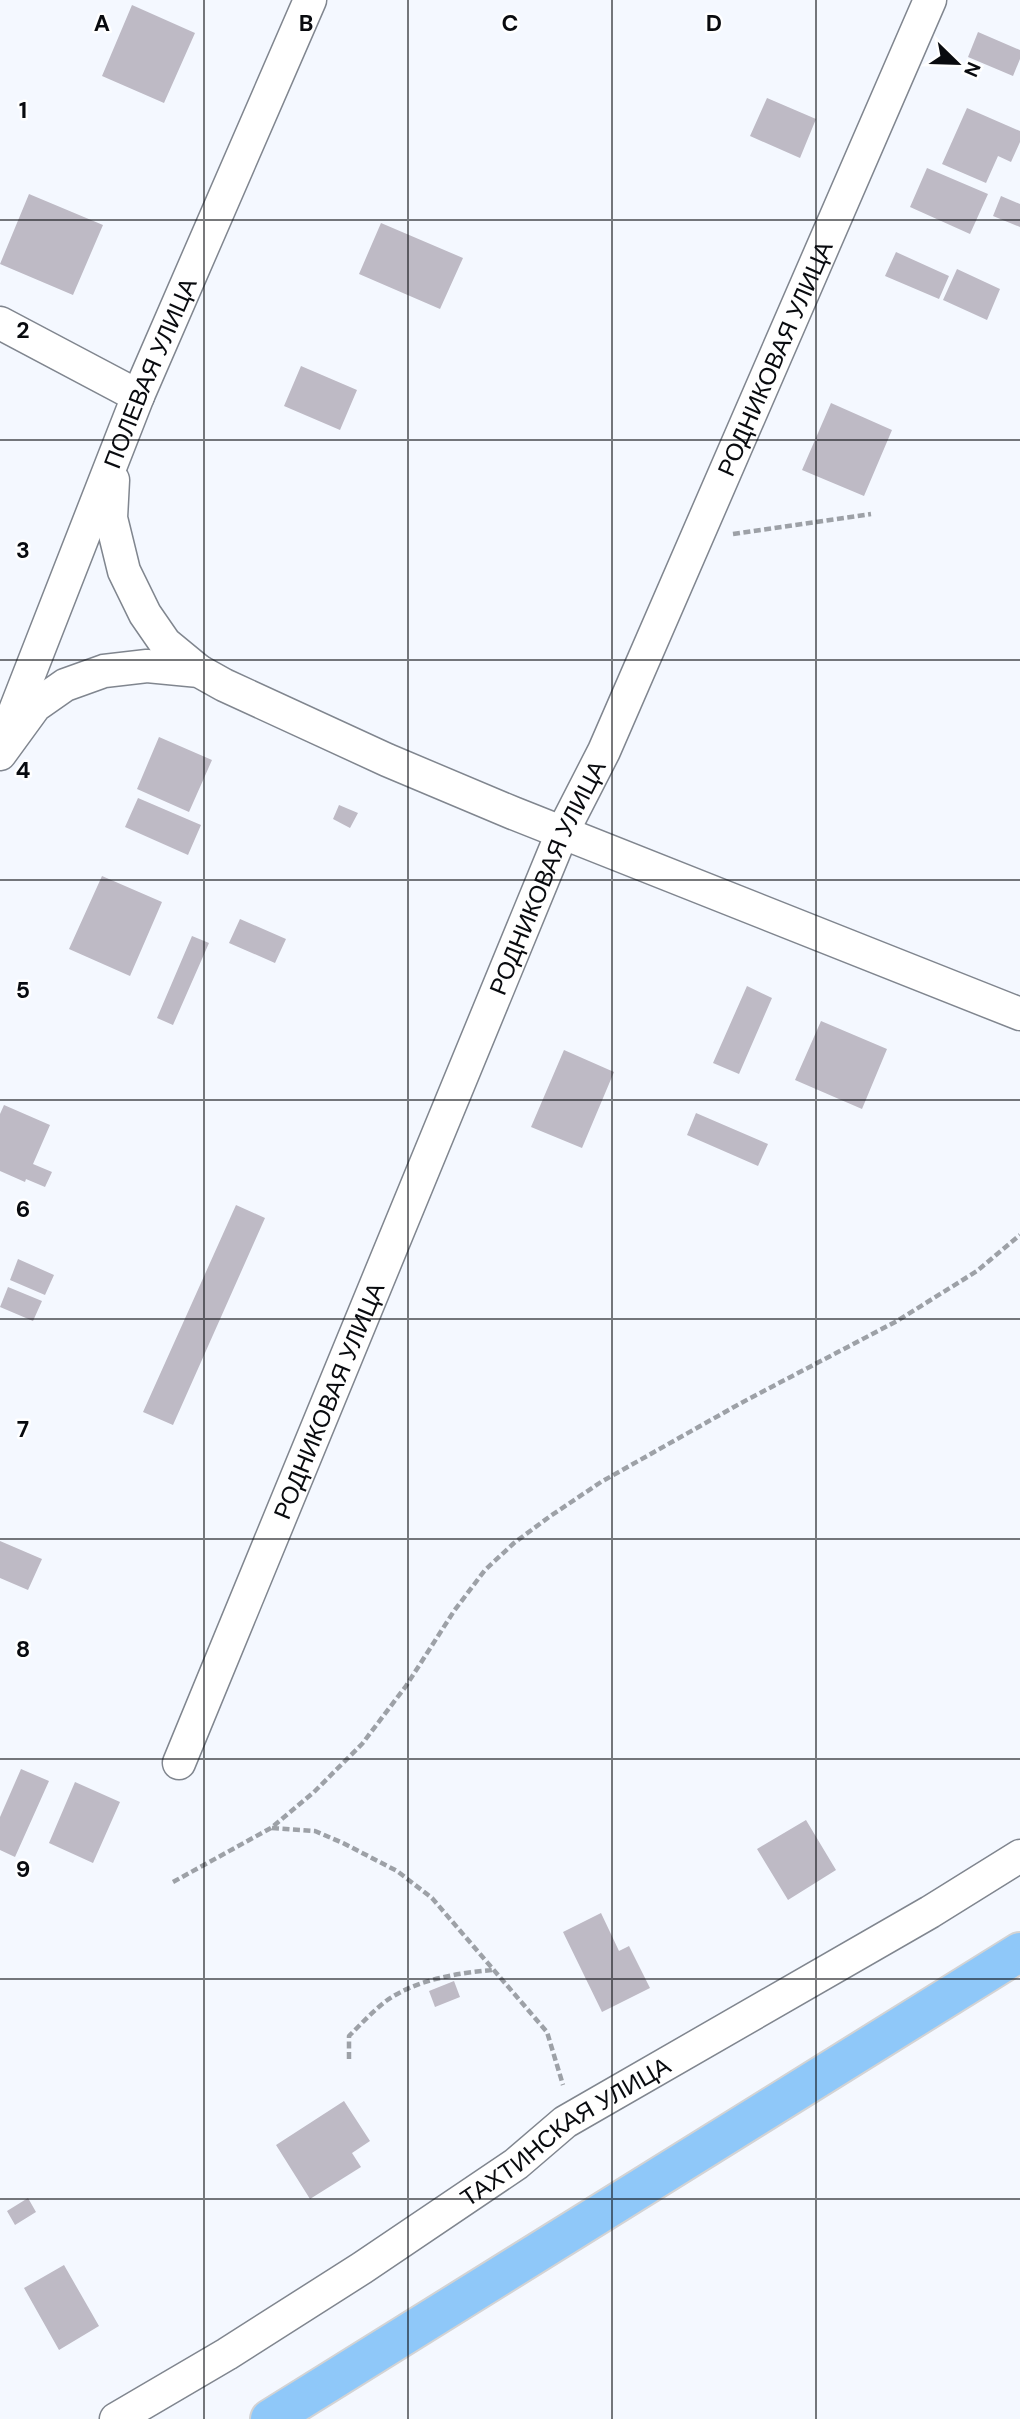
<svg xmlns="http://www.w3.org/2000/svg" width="1020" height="2419" font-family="'DM Sans',sans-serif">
<rect width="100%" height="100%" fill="#f4f8ff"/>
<path fill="#bebac5" d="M132 5 195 33 164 103 102 76Z
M978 32 1020 50V59L1013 76 968 57Z
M767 98 816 119 800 158 750 136Z
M967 108 1020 131V142L1011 162 998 156 986 183 942 164Z
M927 168 988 194 970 234 910 207Z
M29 194 103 225 73 295 0 264Z
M1001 196 1020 204V227L993 216Z
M381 223 463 258 440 309 359 274Z
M896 252 949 276 939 299 885 276Z
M957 269 1000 289 987 320 943 300Z
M301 366 357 390 340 430 284 406Z
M831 403 892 430 864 496 802 470Z
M159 737 212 760 189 812 137 789Z
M138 798 201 825 188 855 125 827Z
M339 805 358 813 350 828 333 819Z
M102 876 162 902 130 976 69 949Z
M240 919 286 939 275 963 229 943Z
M192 936 209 943 173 1025 157 1018Z
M747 986 772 998 739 1074 713 1063Z
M821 1021 887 1049 862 1109 795 1080Z
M564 1050 614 1072 582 1148 531 1127Z
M4 1105 50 1125 33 1164 52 1172 45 1187 26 1179 25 1182 0 1171V1114Z
M696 1113 768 1144 758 1166 687 1135Z
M236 1205 265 1218 173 1425 143 1412Z
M18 1259 54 1275 45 1295 10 1280Z
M8 1287 42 1301 33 1321 0 1307Z
M0 1541 42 1559 28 1590 0 1578Z
M21 1769 49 1781 15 1857 0 1850V1817Z
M75 1782 120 1802 93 1863 49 1843Z
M806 1820 836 1870 788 1900 757 1849Z
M601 1913 619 1951 629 1946 650 1988 602 2012 563 1932Z
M454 1981 460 1997 435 2007 429 1991Z
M344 2101 370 2141 352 2153 361 2167 310 2199 276 2145Z
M28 2198 36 2212 15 2225 7 2211Z
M64 2265 99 2326 59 2350 24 2288Z"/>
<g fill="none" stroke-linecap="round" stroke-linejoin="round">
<g stroke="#80868f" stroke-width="35">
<g id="street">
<path d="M0 323 138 396"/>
<path d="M113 480 111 518 124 571 145 614 165 643 199 671"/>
<path id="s1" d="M9 726 138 396 310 0"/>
<path d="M0 754 35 706 65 685 104 671 147 666 199 671 224 685 387 760 513 813 1020 1014"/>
<path id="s2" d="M179 1763 562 833 604 751 930 0"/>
<path id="s3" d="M116 2419 227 2354 362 2268 516 2164 565 2122 930 1912 1020 1856"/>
</g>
</g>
<g stroke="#d3d3d4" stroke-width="42">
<path id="highway" d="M270 2419 1020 1952"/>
</g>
<path stroke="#9da1a7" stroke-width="4.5" stroke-dasharray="7 3.5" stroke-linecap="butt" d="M733 534 871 514
M272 1828 315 1831 343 1843 397 1871 432 1898 547 2032 563 2085
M173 1882 271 1828 314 1792 362 1744 406 1686 454 1611 485 1570 514 1543 549 1517 601 1482 741 1403 897 1321 977 1271 1020 1235
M349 2059V2036C361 2024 373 2011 386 2001 415 1980 457 1973 492 1970"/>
<use href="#street" stroke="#fff" stroke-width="32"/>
<use href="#highway" stroke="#8fc8f9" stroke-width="38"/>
</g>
<path fill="none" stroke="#090b0f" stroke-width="2" stroke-opacity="0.55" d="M204 0V2419M408 0V2419M612 0V2419M816 0V2419M0 220H1020M0 440H1020M0 660H1020M0 880H1020M0 1100H1020M0 1319H1020M0 1539H1020M0 1759H1020M0 1979H1020M0 2199H1020"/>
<g text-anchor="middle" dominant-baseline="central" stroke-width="5" stroke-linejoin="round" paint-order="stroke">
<g font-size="24" fill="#090b0f" stroke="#fff">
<text stroke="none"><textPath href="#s2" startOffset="1526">РОДНИКОВАЯ УЛИЦА</textPath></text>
<text stroke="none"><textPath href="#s1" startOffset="380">ПОЛЕВАЯ УЛИЦА</textPath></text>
<text stroke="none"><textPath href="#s2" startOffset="959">РОДНИКОВАЯ УЛИЦА</textPath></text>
<text stroke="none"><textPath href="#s2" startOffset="392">РОДНИКОВАЯ УЛИЦА</textPath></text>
<text stroke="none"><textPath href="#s3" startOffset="534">ТАХТИНСКАЯ УЛИЦА</textPath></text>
</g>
</g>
<g font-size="23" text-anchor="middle" font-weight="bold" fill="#090b0f" stroke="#fff" stroke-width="5" stroke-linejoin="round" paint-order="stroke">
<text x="102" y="31">A</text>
<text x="306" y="31">B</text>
<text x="510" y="31">C</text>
<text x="714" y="31">D</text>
<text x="23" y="118">1</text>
<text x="23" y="338">2</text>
<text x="23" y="558">3</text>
<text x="23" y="778">4</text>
<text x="23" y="998">5</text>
<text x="23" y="1217">6</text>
<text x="23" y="1437">7</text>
<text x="23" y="1657">8</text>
<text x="23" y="1877">9</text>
</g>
<g transform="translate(957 63) rotate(113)" stroke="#ffffff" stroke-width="5" paint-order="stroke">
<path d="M0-5L12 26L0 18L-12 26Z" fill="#090b0f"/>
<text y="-10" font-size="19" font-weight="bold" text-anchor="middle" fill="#090b0f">N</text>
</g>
</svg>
